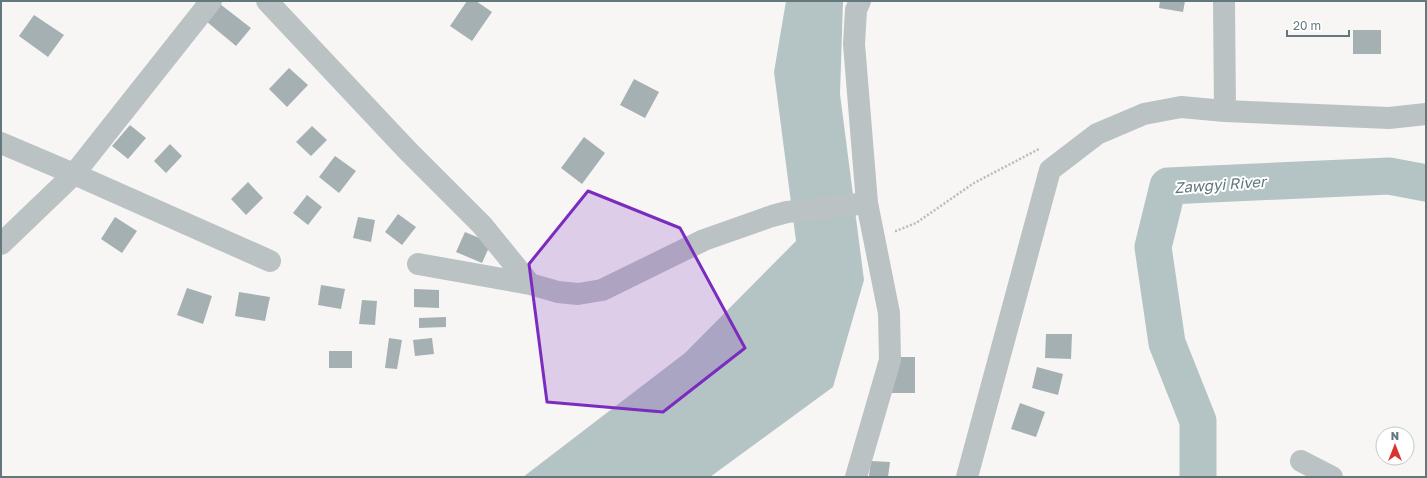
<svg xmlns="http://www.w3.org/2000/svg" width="1427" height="478" font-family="'Golos Text',sans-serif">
<rect width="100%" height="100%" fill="#f7f6f4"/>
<path fill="#b4c4c5" d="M786 1H843L840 94 864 280 833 387 710 477H523L685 353 796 241 774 72Z"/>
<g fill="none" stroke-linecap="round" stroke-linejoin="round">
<path stroke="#b4c4c5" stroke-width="37" d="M1198 477V421L1167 343 1153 247 1168 186 1389 176 1426 183"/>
</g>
<path fill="#a5b0b3" d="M467 1H476L492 12 472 41 450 26Z
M1160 1H1185L1183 12 1159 8Z
M220 4 251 28 236 46 206 21Z
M34 15 64 35 48 57 19 36Z
M1353 30H1381V54H1353Z
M289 68 308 85 287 107 269 89Z
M634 79 659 92 645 118 620 105Z
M130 125 146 138 128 159 112 146Z
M312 126 327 140 311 156 296 142Z
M584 137 605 153 582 184 561 168Z
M170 144 182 156 166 173 154 161Z
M335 156 356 171 339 193 319 177Z
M248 182 263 198 246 215 231 199Z
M307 195 322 207 308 225 293 213Z
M398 214 416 227 402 245 385 232Z
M115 217 137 231 122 253 101 239Z
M358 217 375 220 371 242 353 238Z
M465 232 491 243 482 263 456 252Z
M321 285 345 289 341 309 318 305Z
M187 288 212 296 203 324 177 315Z
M414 289 439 290V308L414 307Z
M239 292 270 297 265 321 235 316Z
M362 300 377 301 375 325 359 324Z
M446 317V327L419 328V318Z
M1046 334H1072L1071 359 1045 358Z
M389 338 402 340 397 369 385 368Z
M432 338 434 354 415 356 413 340Z
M329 351H352V368H329Z
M892 357H915V393H892Z
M1037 367 1063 374 1058 395 1032 388Z
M1020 403 1045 412 1036 437 1011 429Z
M871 461 890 462 888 477 869 476Z"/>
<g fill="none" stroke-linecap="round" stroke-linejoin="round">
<path stroke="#b6bbbc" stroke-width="2.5" stroke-dasharray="2 2" stroke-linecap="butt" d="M895 231H896L916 223 974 183 1039 149"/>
<path stroke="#bbc2c3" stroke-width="22" d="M267 1 407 150 482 225 530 284
M1224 1 1225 111
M1 143 74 174 270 261
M1 244 74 174 211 1
M418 264 530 284 558 292 578 294 602 290 704 240 772 216 787 212 867 203
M1301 461 1332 477
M856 477 890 360 889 313 867 203 854 44 856 10 860 1
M967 477 1050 170 1097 134 1144 114 1181 107 1225 111 1389 118 1426 114"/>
</g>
<path fill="#7b2cbf" fill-opacity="0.2" stroke="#7b2cbf" stroke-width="3" stroke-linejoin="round" d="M588 191 680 228 745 348 663 412 547 402 529 264Z"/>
<g text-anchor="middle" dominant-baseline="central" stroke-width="4" stroke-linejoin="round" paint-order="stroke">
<g font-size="15" font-style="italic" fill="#5e7778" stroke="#fff">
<text transform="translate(1220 184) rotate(-4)">Zawgyi River</text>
</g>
</g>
<rect width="1427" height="478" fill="none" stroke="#63787d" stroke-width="4"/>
<g transform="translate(1395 446)"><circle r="19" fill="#ffffff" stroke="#c1c9cb"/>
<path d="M0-3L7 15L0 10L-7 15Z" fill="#da3330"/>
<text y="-6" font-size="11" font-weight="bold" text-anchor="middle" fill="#63787d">N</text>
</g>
<path d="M1287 30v6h62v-6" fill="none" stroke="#63787d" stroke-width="2"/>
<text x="1293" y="30" font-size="12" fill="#63787d" stroke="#ffffff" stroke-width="3" paint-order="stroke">20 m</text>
</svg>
